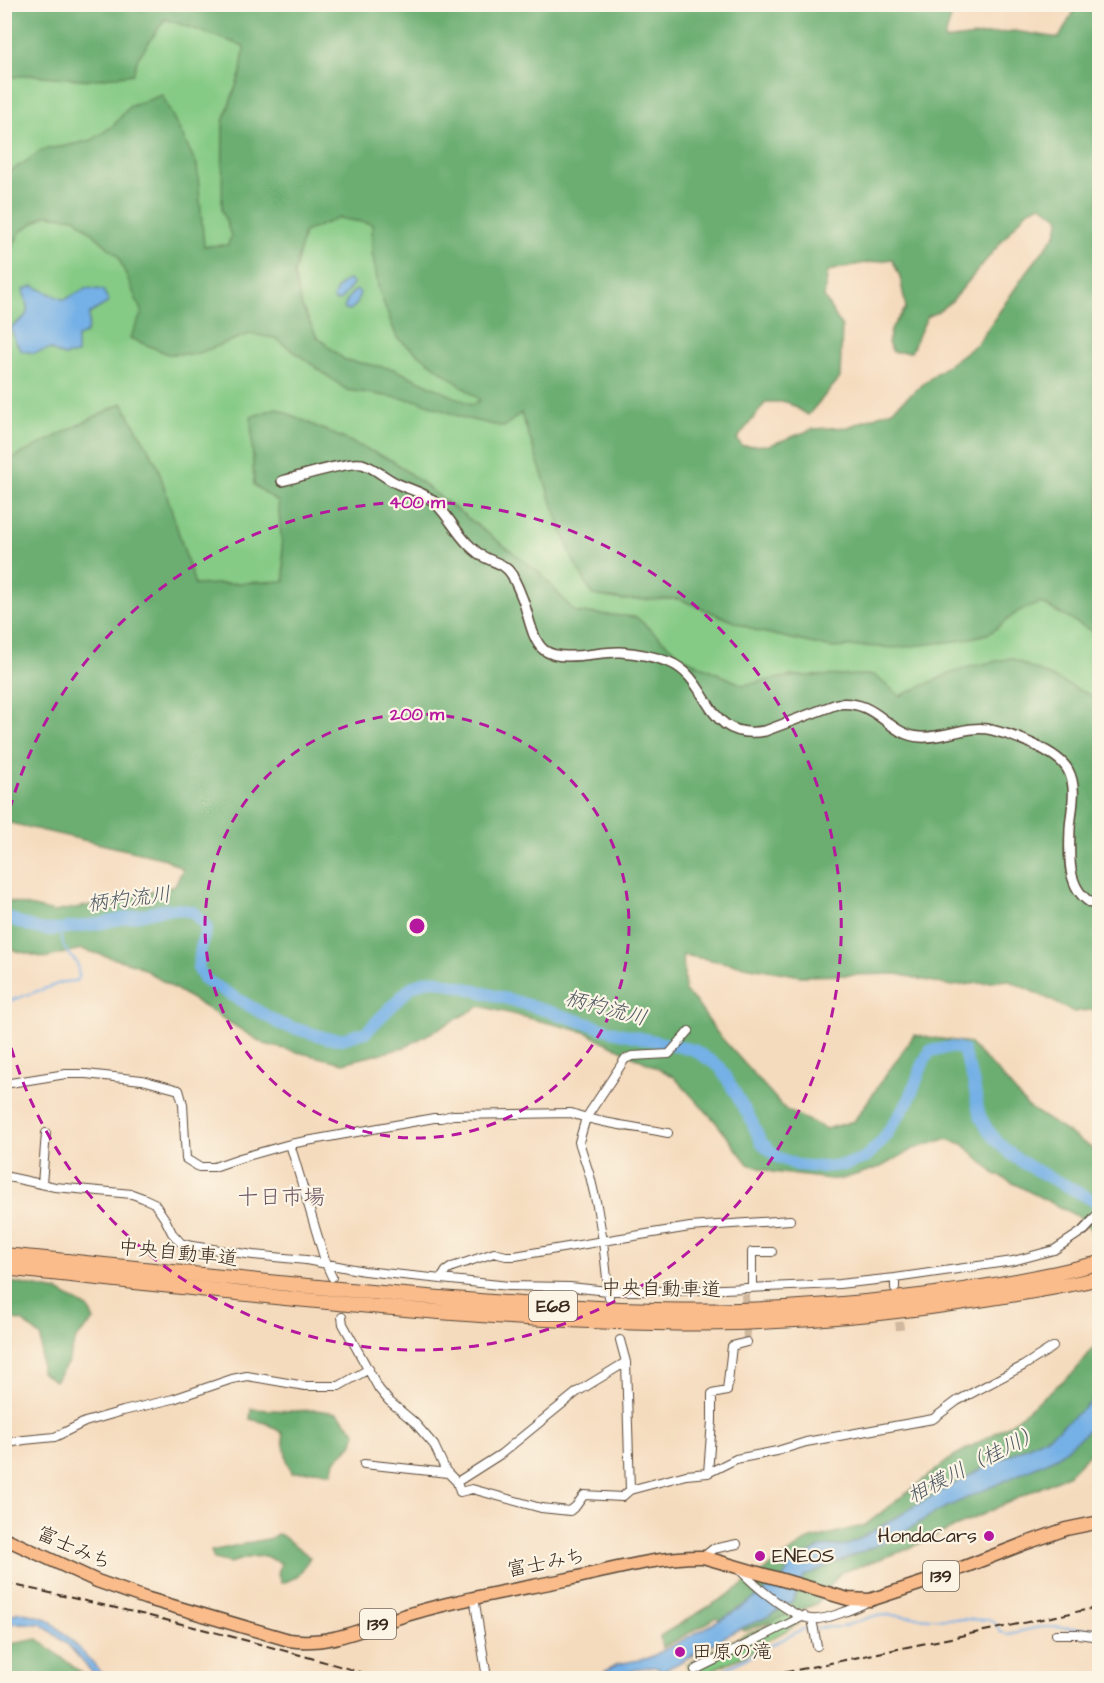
<svg xmlns="http://www.w3.org/2000/svg" width="1104" height="1683" font-family="'Architects Daughter','Klee One',sans-serif">
<rect width="100%" height="100%" fill="#fcf5e5"/>
<filter id="ink" filterUnits="userSpaceOnUse"><feTurbulence type="fractalNoise" baseFrequency=".0167" numOctaves="2"/><feDisplacementMap in="SourceGraphic" scale="12" xChannelSelector="R" yChannelSelector="G"/><feConvolveMatrix kernelMatrix="1 2 1 2 8 2 1 2 1" color-interpolation-filters="sRGB"/></filter>
<filter id="wash" filterUnits="userSpaceOnUse"><feTurbulence type="fractalNoise" baseFrequency=".008" numOctaves="4" result="noise"/><feDisplacementMap in="SourceGraphic" scale="24" xChannelSelector="R" yChannelSelector="G"/><feGaussianBlur stdDeviation="1.35" result="paint"/><feColorMatrix in="noise" values="0 0 0 0 0 0 0 0 0 0 0 0 0 0 0 0 0 1.4 0 .05"/><feComposite in="paint" operator="in"/></filter>
<g filter="url(#wash)">
<rect width="100%" height="100%" fill="#f5dbbe"/>
<path fill="#85ca85" stroke="#607a52" stroke-width="1.5" d="M5 5H269L832 558 1099 351V728L324 707 5 505Z
M786 1612 798 1624 768 1640 759 1648 748 1653 746 1655 716 1668 704 1677 693 1678 686 1664 695 1659 696 1662 710 1656 711 1650 766 1626 773 1619Z"/>
<path fill="#6cae72" stroke="#546c48" stroke-width="1.5" fill-rule="evenodd" d="M5 4 955 5 944 40 1014 31 1059 38 1077 5H1099V635L1041 603 1019 611 990 633 964 640 895 648 863 646 832 648 757 631 679 599 623 600 593 595 574 562 559 523 521 413 504 427 463 418 419 401 347 390 275 338 249 334 197 354H168L130 338 142 313 118 256 75 218 46 215 21 231 5 259V174L24 163 41 150 70 145 92 140 114 125 129 107 162 95 197 165 204 246 228 245 231 236 222 210 223 122 241 72 244 46 165 19 138 58 133 74 90 80 31 75 5 78ZM1041 205 1060 218 1056 234 1023 277 978 343 934 375 892 410 848 427 813 429 770 445 742 446 737 439 766 402H787L808 415 840 378 842 327 824 297 828 271 860 264 892 259 900 277 906 308 892 327 888 343 893 352H911L927 317 937 312 952 301 1027 211ZM339 218 372 224V252L379 291 397 338 480 400 472 405 394 369 345 360 317 337 302 307 294 275 304 232Z
M122 403 157 464 195 585 285 581 278 502 254 485 251 417 276 408 393 461 540 573 575 612 636 617 682 657 743 685 791 676 874 675 900 696 949 674 969 667 1011 658 1099 699V1009L1073 1012 1049 999 1008 980 952 986 897 974 801 976 683 955 685 992 695 1001 718 1034 786 1110 826 1129 854 1121 914 1035 969 1043 999 1073 1027 1106 1099 1153V1239L1081 1218 995 1174 963 1144 946 1139 913 1149 881 1167 839 1180 772 1172 748 1164 715 1121 673 1076 585 1032 480 1006 403 1048 343 1063 264 1044 137 965 81 949 45 958 5 948 4 900 54 912 132 897 175 885 183 869 166 859 5 822V462Z
M5 1281 58 1291 88 1308 94 1320 76 1339 67 1364 55 1381 41 1372V1337L22 1321 5 1319Z
M1099 1341V1444L1068 1475 903 1551 840 1573 816 1604 745 1631 716 1618 662 1648 660 1636 728 1595 808 1540 865 1525 954 1456 1008 1426 1075 1371Z
M251 1409 292 1411 316 1410 337 1413 356 1432 353 1443 335 1461 332 1473 316 1470 292 1473 287 1461 282 1433 266 1423 250 1419Z
M277 1534 281 1535 310 1557C302 1571 299 1579 281 1583L278 1574 281 1563 265 1556 251 1557 230 1563 214 1559 211 1551 271 1538Z
M38 1639 88 1678H89H5V1645Z"/>
<path fill="#75b0e6" stroke="#586d82" stroke-width="1.5" d="M349 280 353 283C351 289 344 294 341 300L336 301 333 298C336 290 340 282 349 280Z
M33 286 64 300 87 288 103 290 109 302 89 314C88 327 91 333 77 337V354L63 356 50 349 34 353 22 351 15 341 11 327C32 314 29 313 23 290Z
M357 290 360 292 357 304 350 310 344 309C346 301 350 293 357 290Z
M1099 1396V1421L1057 1457 936 1512 896 1537 804 1576 792 1602 767 1617 733 1632 675 1665 663 1670V1678H658L659 1668 651 1667 641 1668 629 1672 618 1678H593L618 1664 649 1658 726 1617 782 1580 792 1562 821 1547 848 1545 880 1527 920 1503 985 1467 1049 1436Z
M20 1612 48 1619 71 1640 101 1672 111 1678H100L90 1670 68 1645 41 1624 20 1623 5 1624V1616Z"/>
<g fill="none" stroke-linecap="round" stroke-linejoin="round">
<path stroke="#75b0e6" stroke-width="2" d="M4 1003 63 982 76 981 79 977 77 963 65 949 58 930
M723 1670 801 1630 811 1628 841 1627 874 1616 888 1615 930 1618 989 1620 996 1624 1000 1632 1008 1634 1040 1627H1050L1100 1629"/>
<path stroke="#75b0e6" stroke-width="12" d="M4 916C19 922 35 930 51 930L98 924 162 910 177 909 193 912 207 928 202 942 198 968 204 979 280 1024 327 1038 342 1039 366 1032 411 987 425 981 435 980 515 1001 615 1032 694 1050 720 1067 751 1120 761 1142 777 1157 797 1165 821 1167 844 1165 865 1158 882 1141 909 1100 924 1061 930 1051C942 1049 952 1045 963 1050 966 1062 973 1076 974 1086 977 1097 976 1107 981 1118 1004 1166 1059 1177 1100 1205"/>
</g>
</g>
<g filter="url(#ink)">
<g fill="none" stroke-linecap="round" stroke-linejoin="round">
<path stroke="#d0b89e" stroke-width="8" stroke-dasharray="8 4" stroke-linecap="butt" d="M745 1294 747 1342
M898 1310 900 1330"/>
<g stroke="#574536" stroke-width="10">
<path id="minor" d="M4 1084 66 1074H86L142 1080 179 1090 183 1104 186 1159 199 1167H214L240 1158 290 1144 434 1118H441L453 1115 571 1113C602 1124 636 1127 668 1133
M290 1144 326 1264 332 1277
M4 1176 55 1187 132 1194 143 1198 154 1203 165 1219 172 1233 181 1243 192 1246 253 1255 306 1260 364 1271 509 1286 570 1287 608 1291H675L839 1284 895 1278 1013 1261 1054 1250 1084 1230
M42 1184 46 1133
M441 1279 446 1271 452 1267 494 1253 506 1256H515L603 1241 690 1227 790 1220
M752 1287V1252H772
M895 1288V1278
M609 1297 603 1241 597 1206 590 1176 579 1142 586 1118 625 1059 632 1056 669 1054 689 1031
M342 1317 343 1324 379 1389 389 1401 414 1422 434 1445 446 1471 457 1482 460 1492 472 1489 541 1508 570 1511 576 1506 584 1495 622 1497 630 1490 686 1475 708 1473 736 1459 777 1451 806 1442 933 1419 957 1401 1023 1366 1053 1347
M620 1340 626 1362 630 1490
M4 1444 24 1440 55 1437 85 1422 123 1411 173 1399 232 1379 247 1376 305 1386H339L369 1369
M364 1464 448 1473
M708 1473 712 1421V1394L727 1391 732 1346 747 1342
M457 1482 501 1454 577 1392 626 1362
M703 1557 713 1549 737 1544
M739 1569C753 1584 791 1617 811 1619 825 1621 856 1608 869 1601
M474 1597 487 1678
M812 1619 817 1646
M1056 1634H1077L1100 1637
M695 1670 804 1616"/>
</g>
<g stroke="#574536" stroke-width="12">
<path id="tertiary" d="M282 481C298 477 348 461 362 464 374 467 386 479 398 484 411 490 427 493 437 505 449 517 456 532 468 544 473 549 479 555 486 558 496 563 505 564 512 575 516 583 520 592 523 600 528 613 532 641 544 650 561 663 599 651 620 652 636 653 653 656 669 662 712 679 703 742 765 731L837 704C878 699 887 735 920 737 944 739 968 724 992 730 1013 735 1058 751 1068 770 1078 788 1071 810 1070 829 1069 859 1066 895 1100 907
M1084 1230 1100 1213"/>
</g>
<g stroke="#574536" stroke-width="15">
<path id="trunk" d="M4 1538 97 1581 145 1598 289 1640C334 1647 374 1623 417 1612 465 1598 515 1590 564 1580 607 1571 659 1556 703 1557L848 1599 870 1600 928 1581 1021 1545 1066 1529 1100 1522"/>
</g>
<g stroke="#574536" stroke-width="16">
<path id="motorway" d="M4 1255C177 1271 349 1293 522 1304 594 1308 666 1312 738 1310 859 1306 982 1292 1100 1263
M4 1268C168 1285 331 1305 494 1316 575 1321 657 1325 738 1323 821 1320 904 1312 985 1299 1024 1293 1062 1287 1100 1278"/>
</g>
<use href="#minor" stroke="#fff" stroke-width="8"/>
<use href="#tertiary" stroke="#fff" stroke-width="9"/>
<use href="#trunk" stroke="#fabc8b" stroke-width="12"/>
<use href="#motorway" stroke="#fabc8b" stroke-width="14"/>
<path stroke="#3b2a1e" stroke-width="2" stroke-dasharray="9 4.5" stroke-linecap="butt" d="M4 1583C131 1610 256 1641 380 1678
M758 1678 1100 1607"/>
</g>
</g>
<g fill="none" stroke="#b5179e" stroke-width="3" stroke-dasharray="10 8">
<circle cx="417" cy="926" r="212"/>
<path d="M5 827A424 424 0 1 1 5 1025"/>
</g>
<g fill="#b5179e" stroke="#fcf5e5" stroke-width="2">
<circle cx="989" cy="1536" r="6"/>
<circle cx="760" cy="1556" r="6"/>
<circle cx="680" cy="1652" r="6"/>
</g>
<g text-anchor="middle" dominant-baseline="central" stroke-width="4.5" stroke-linejoin="round" paint-order="stroke">
<g fill="#fcf5e5" stroke="#75675a" stroke-width="1.5">
<rect x="529" y="1291" width="48" height="30" rx="4.5"/>
<rect x="923" y="1561" width="36" height="30" rx="4.5"/>
<rect x="360" y="1609" width="36" height="30" rx="4.5"/>
</g>
<g font-size="18" font-weight="bold" fill="#3b2a1e">
<text x="553" y="1306">E68</text>
<text x="941" y="1576">139</text>
<text x="378" y="1624">139</text>
</g>
<g font-size="20" fill="#3b2a1e" stroke="#fcf5e5">
<text transform="translate(178 1253) rotate(6)">中央自動車道</text>
<text transform="translate(661 1289) rotate(1)">中央自動車道</text>
<text transform="translate(74 1548) rotate(24)">富士みち</text>
<text transform="translate(546 1563) rotate(-11)">富士みち</text>
</g>
<g font-size="20" fill="#3b2a1e" stroke="#fcf5e5" text-anchor="start">
<text x="977" y="1536" text-anchor="end">HondaCars</text>
<text x="772" y="1556">ENEOS</text>
<text x="692" y="1652">田原の滝</text>
</g>
<g font-size="21" font-style="italic" fill="#4f5964" stroke="#fcf5e5">
<text transform="translate(129 899) rotate(-7)">柄杓流川</text>
<text transform="translate(606 1008) rotate(15)">柄杓流川</text>
<text transform="translate(974 1464) rotate(-27)">相模川（桂川）</text>
</g>
<g font-size="22" fill="#6d5564" stroke="#fcf5e5">
<text x="281" y="1197">十日市場</text>
</g>
</g>
<circle cx="417" cy="926" r="9" fill="#b5179e" stroke="#fcf5e5" stroke-width="3"/>
<g font-size="18" text-anchor="middle" font-weight="bold" fill="#b5179e" stroke="#fcf5e5" stroke-width="4.5" stroke-linejoin="round" paint-order="stroke">
<text x="417" y="508">400 m</text>
<text x="417" y="720">200 m</text>
</g>
<rect width="1104" height="1683" fill="none" stroke="#fcf5e5" stroke-width="24"/>
</svg>
